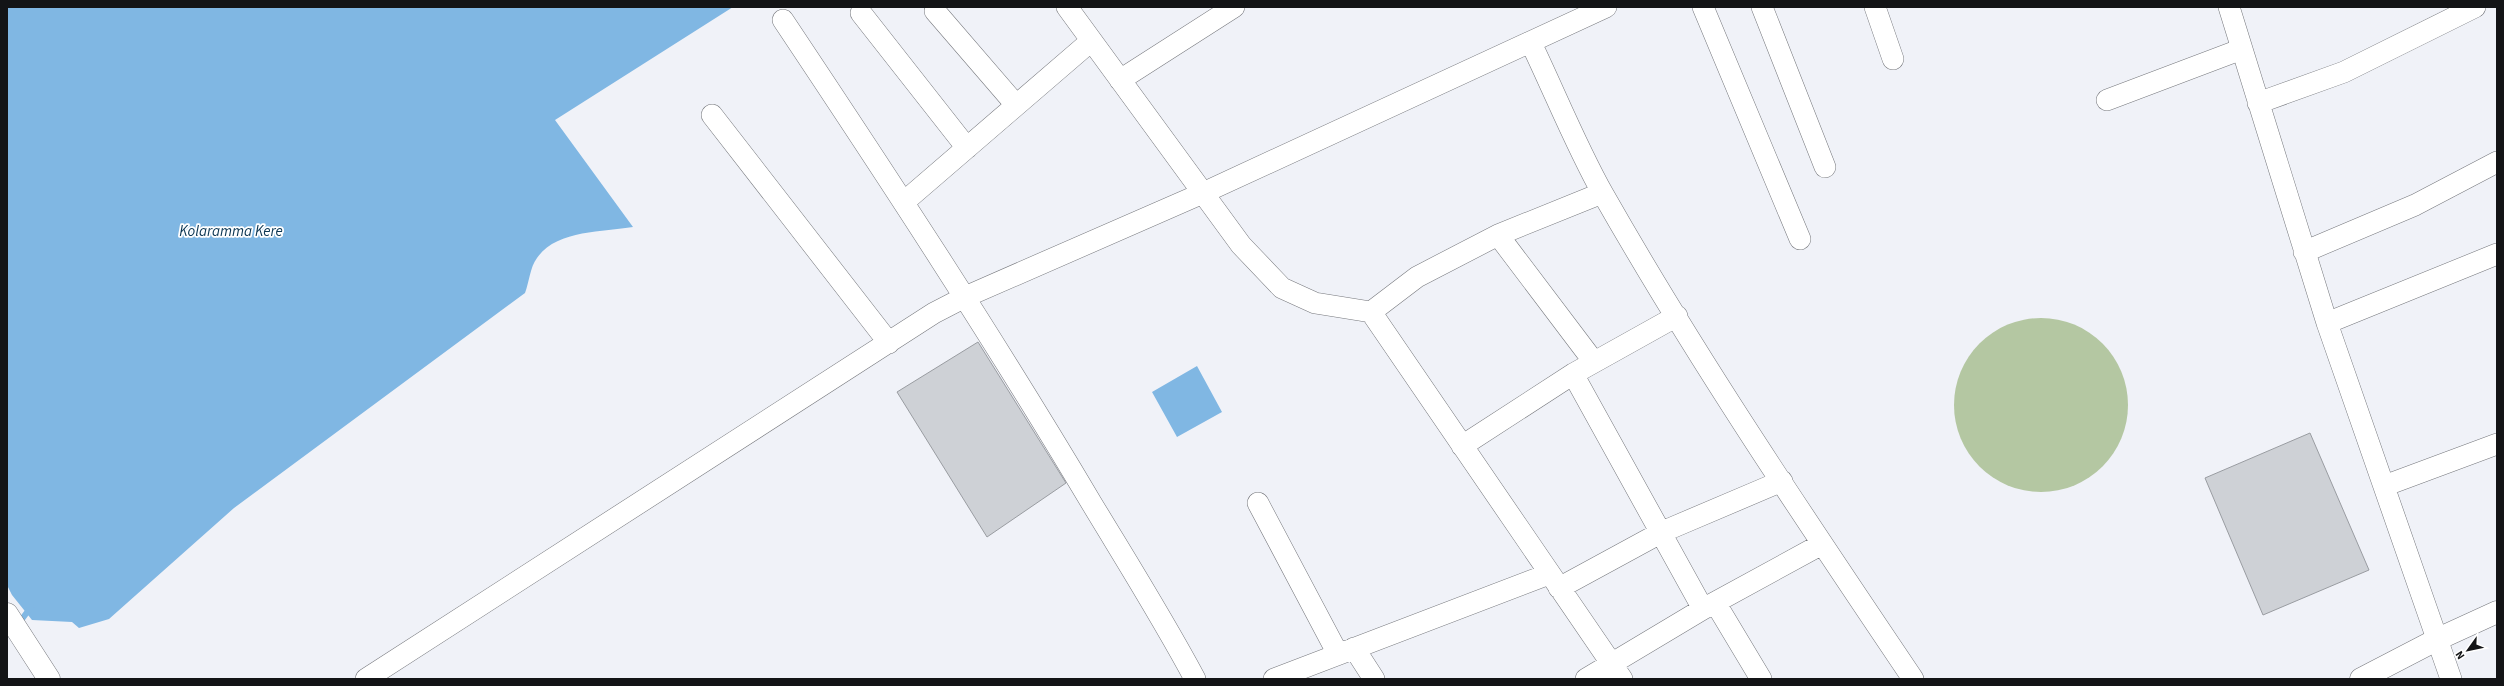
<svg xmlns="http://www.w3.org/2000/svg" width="2504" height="686" font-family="'Source Sans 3',sans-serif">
<rect width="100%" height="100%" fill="#f0f2f8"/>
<path fill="#b4c7a2" d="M1954 405a87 87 0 1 1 174 0a87 87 0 1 1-174 0Z"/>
<path fill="#80b7e3" d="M9 7H733L555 120 633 227C603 232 556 230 537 258 530 267 529 283 525 293L234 508 109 619 79 628 72 622 32 620 12 595 7 585V9Z
M1197 366 1222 412 1177 437 1152 392Z"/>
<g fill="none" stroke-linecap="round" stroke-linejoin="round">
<path stroke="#80b7e3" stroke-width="6" d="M19 623 31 607"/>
</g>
<path fill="#ced1d6" stroke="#999ca1" d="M978 342 1066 483 987 537 897 392Z
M2310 433 2369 570 2263 615 2205 478Z"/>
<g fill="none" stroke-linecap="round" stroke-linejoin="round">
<g stroke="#76787d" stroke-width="22">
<path id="minor" d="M1067 7 1241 245 1282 288 1315 303 1371 312
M1703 7 1800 239
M1762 7 1825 167
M1875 7 1893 59
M2229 7 2327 323 2451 679
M935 11 1016 105
M861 13 967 148
M783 20C889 179 994 339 1092 504 1127 562 1163 619 1195 679
M1531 43C1555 93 1576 146 1603 194 1698 361 1806 520 1913 679
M1120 80 1234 7
M2107 100 2242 49
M2258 103 2344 72 2475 7
M712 115 889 343
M1602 193 1498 235 1417 277 1371 312 1622 679
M904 202 1091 41
M1498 235 1594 362
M2304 252 2415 205 2497 162
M2327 323 2497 254
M1573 374 1703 609
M1462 446 1573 374 1677 316
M2384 486 2497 444
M1258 503 1338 654
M1559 588 1662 532 1782 481
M1716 604 1761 679
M1354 648 1374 679
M366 679 934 313 965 297 1203 193 1606 7
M1274 679 1549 574
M1586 679 1703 609 1822 544"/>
</g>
<g stroke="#76787d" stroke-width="23">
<path id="major" d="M7 614 49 679
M2361 679 2438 639 2497 612"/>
</g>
<use href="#minor" stroke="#fff" stroke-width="21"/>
<use href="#major" stroke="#fff" stroke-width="22"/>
</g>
<g text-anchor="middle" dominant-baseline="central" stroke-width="3.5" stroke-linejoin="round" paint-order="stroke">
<g font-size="15" font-style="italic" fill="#0b3653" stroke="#fff">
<text x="231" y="231">Kolaramma Kere</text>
</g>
</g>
<rect width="2504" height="686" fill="none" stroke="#131416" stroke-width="16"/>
<g transform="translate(2468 650) rotate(237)" stroke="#ffffff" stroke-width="3" paint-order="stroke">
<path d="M0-3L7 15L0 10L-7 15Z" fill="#131416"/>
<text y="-6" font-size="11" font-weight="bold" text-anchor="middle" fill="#131416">N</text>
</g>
</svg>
